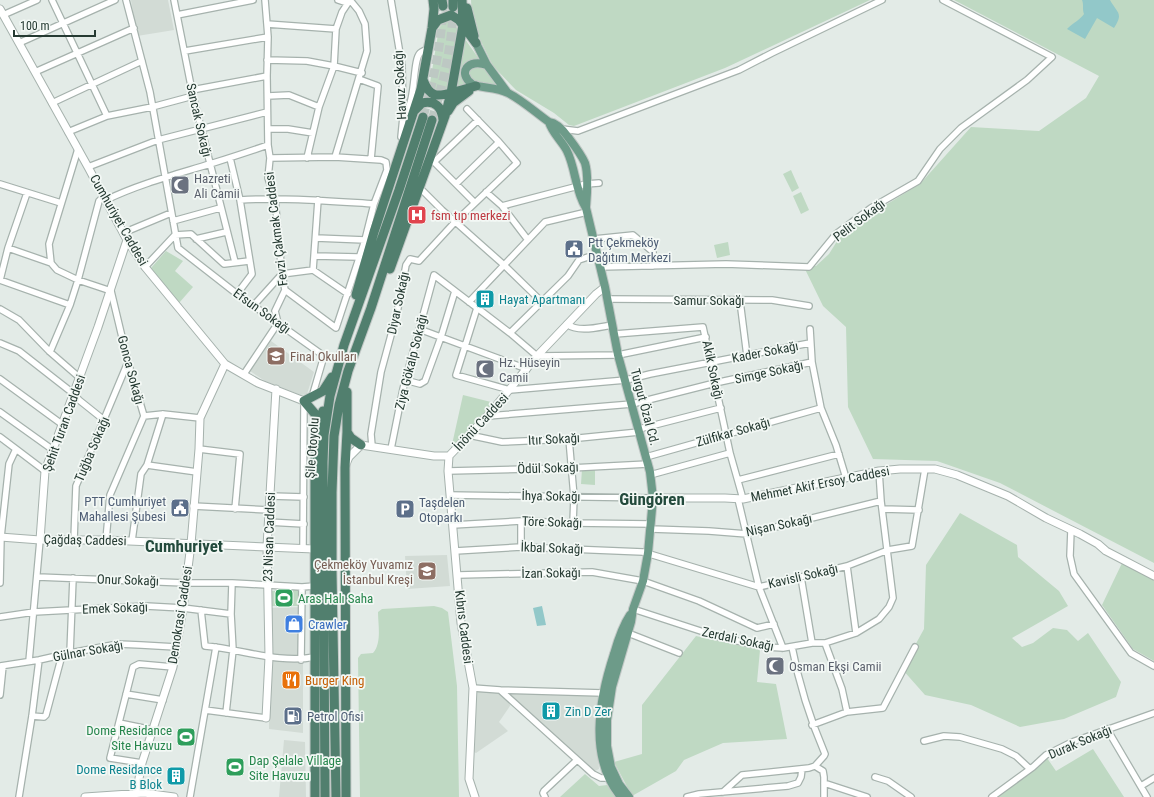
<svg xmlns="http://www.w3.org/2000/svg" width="1154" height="797" font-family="'Roboto Condensed',sans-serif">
<rect width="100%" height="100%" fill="#e3ebe7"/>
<path fill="#d2dbd5" d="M131 0H168L174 30 137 36Z
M271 341 314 372 307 394 301 395 265 381 250 371Z
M447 555 450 586 407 589 405 556Z
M303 607V733L269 729V608Z
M475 690 600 695 596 732 599 769 591 773 512 703 499 722 508 731 476 753 472 751Z
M284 740 305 742 306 797H279Z"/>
<path fill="#bfd9c3" d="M471 0H870L725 68 574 126 569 125 554 113 516 90 493 66 472 23Z
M954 0H1154V563L1000 483 937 461 873 459 848 407 846 327 823 306 803 265 816 266 829 254 839 238 861 220 920 184 971 127 1039 131 1086 98 1099 76Z
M448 20 455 25 458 30 449 89 441 93 433 90 430 83 439 28 443 23Z
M465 39 479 59C473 59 469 60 465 65L468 85 456 89Z
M481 66 485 69 498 85C486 83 471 85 469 71L472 68Z
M791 170 799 188 792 192 783 174Z
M801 192 809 210 801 214 793 196Z
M728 242 730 255 717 258 714 245Z
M166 251 183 261 175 271 193 287 179 303 151 268Z
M463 395 495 403 451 449Z
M582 469 595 470V485L581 484Z
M960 513 1017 545 1018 557 1059 591 1068 606 1012 638 1022 647 1033 643 1053 628 1067 630 1078 641 1088 633 1121 682 1116 697 1064 719 1020 727 971 705 925 695 902 669 924 629 926 565Z
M1123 561 1154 579V661L1133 649 1102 605Z
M298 590V606H269V591Z
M434 606 442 608 448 612 457 686 459 797H360L358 658 361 654 373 653C382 643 378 624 378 612L382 609Z
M696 636 760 650 757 682 776 684 787 739 723 743 684 760 676 771 632 796 614 762 642 754V705Z
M1093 749 1124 797H998L1047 758 1056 771Z
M585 774 599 786 607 785 616 797H560Z"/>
<path fill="#92c8c9" d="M1082 0H1110C1117 13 1124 13 1114 28L1097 18 1085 39 1067 29C1072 24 1082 18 1084 14 1082 9 1084 5 1082 0Z
M542 606 546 625 537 626 533 608Z"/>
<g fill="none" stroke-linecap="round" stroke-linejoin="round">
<path stroke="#bdc8c3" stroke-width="9" stroke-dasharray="9 4.5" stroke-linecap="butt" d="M423 117C434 78 441 46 443 6
M432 120C443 83 452 48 453 10"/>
<g stroke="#a6b2ad" stroke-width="8">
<path id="minor" d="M52 0 107 116
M126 0 150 92 178 248 237 294 324 356 312 397
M174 0 193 96 235 262
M338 0 347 3
M391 0 402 66 403 117 401 137
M3 15 37 0
M177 15 253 0
M267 24 336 29
M19 43 115 0
M185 51 268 37
M267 60 307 61 334 66 362 73
M35 72 134 28
M359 79 378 86 371 159
M192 90 267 76
M268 96 289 95 319 107
M52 103 142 61
M403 117C417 102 412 61 420 53 422 51 426 50 429 48
M268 129H288L313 133
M562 129 578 131 739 70 772 53 882 0
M68 132 107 116 152 107 193 96
M78 149 49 244 51 263 57 270 78 280 111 291 128 362 144 416 163 414 200 418
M335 157 367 51 365 24 359 11 350 0
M230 158 240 200 252 274 237 294
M270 158 335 157 381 160 386 162 387 170 374 204 365 240 336 328 285 290
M307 158 319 107 334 66 336 29 342 12 350 0
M88 167 158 140 267 112
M457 183 499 142
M0 184 61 203
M423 191 442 210 504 265 542 302
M486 192 502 206 586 184 599 183
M106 200C139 184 174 175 210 164 229 158 248 152 268 145
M240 200C284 197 329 201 374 204
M475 203 434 162 478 120
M502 206 528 240
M173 221 220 208
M123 233 171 213
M175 235 191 234 224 264 249 261
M316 238 365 240
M196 239 226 232
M594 239 633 235 653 252V266
M8 248 51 263
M315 256 358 257
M145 267 175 235
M600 267 726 264 809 267 836 234 871 208 918 181 940 149 961 128 1027 80 1052 57 943 0
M313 270 348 294
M282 274 313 270 318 200
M0 280 8 248 27 193
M0 280 70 305
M608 299 772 300 809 306
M740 301 747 356
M469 302 545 222 587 212
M254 305 282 274
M477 308 456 375 510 390 626 380 650 374 810 343
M0 309 19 320 50 352 80 378
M567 324C578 333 599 327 612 325
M419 329 527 369
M810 329 812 362 821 408 836 445 846 478
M510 333 568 276 579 260 597 254
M615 334 703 327 730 453 743 499
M0 343 19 351 74 394 79 400 104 420
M50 352 70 305 78 280 99 201 104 196
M244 374 278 323 275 311 285 290 282 274 275 199 268 178 270 158 268 145 267 76 268 37 265 0
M0 379 63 425
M405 380 420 384 425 381 441 337 455 291
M0 412 53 450
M488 416 632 404 715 383 812 362
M639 429 721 408
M469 435 502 442 569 439 639 432
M0 437 16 449
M569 439 574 497 573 523
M372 446 371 434 381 372 397 313 406 265 410 259 419 261 455 222 517 163 499 142 467 109
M199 449 240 454 235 509
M391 449 403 389 434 275 510 333 537 356 618 355 706 337
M646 457 821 408
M147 465 197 472
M448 471 571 468 648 464
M650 475 730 453
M738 480 839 454
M450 495 653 498
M270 496 304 497
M738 499 759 587 783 648
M193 506 269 510
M883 509 919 510
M521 521V547
M268 522 304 524
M453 525 521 521 573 523 651 524
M651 529 709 531 747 534 881 501
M1071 530 1070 556 1074 574 1131 653 1154 666
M74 540 76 486 128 362
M106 540 110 495 144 416
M132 541 141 474 147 465 163 414
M303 549 304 401
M455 551 521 547 643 552 759 587 847 566 888 550 912 546 925 469
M847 566 856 633
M458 575 592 572 643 581 699 601 757 628 774 624
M38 577 185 583H232L302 587 314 586
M801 577 812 643
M0 583 1 537 9 464 16 449 45 471
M633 609 719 637 766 647 783 648 812 643H825L856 633 879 619 889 607 893 598 881 501 879 471
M201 610 205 646C242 649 278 664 315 657
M0 617 34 612 146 606 183 608 231 614
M628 633 679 653
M825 643 842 689 847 712
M70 653 73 578
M301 660 302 587
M29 661 40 540
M0 666 39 660 70 653 118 644 141 645 176 647
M473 688 500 690 593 774 601 778H609
M500 690 603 693
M126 694 163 700
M0 695 3 666
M205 710 266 718
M226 713 233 650 231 614 232 583
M32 716 44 717 46 715 62 655
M119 723 153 730
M812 725 847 712 883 708 915 647
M1107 729 1147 797
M924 741 944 736 960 737 1002 749 1016 756 1030 769
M142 763 110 758 133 667 139 664 173 667
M815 766 823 771 824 777V797
M875 777 888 781 911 797
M824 783 867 797
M1141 786 1154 778
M723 792 742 775 809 768 815 766 824 756 825 754C810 719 799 684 792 647
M19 797 32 716 39 660
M190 797 216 647
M545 797 543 793 544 791 577 760
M687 797 699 794 788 786 798 783 801 777 802 769
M992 797 1033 767 1046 755 1072 742 1154 713"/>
</g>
<g stroke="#a6b2ad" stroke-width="9">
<path id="tertiary" d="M0 9 88 167 127 240 145 267 225 364 258 383 304 401
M449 456 448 471 461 623 473 688 469 779 475 797
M346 464 349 457 361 445 434 456H449L490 413 537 356 596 294 605 287
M653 498H725L743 499 879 471 900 469H935L957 475 1008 496 1046 518 1080 534 1098 544 1106 551 1154 576
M0 537 40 540H106L314 549
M40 540 45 471 98 327 127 240
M266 718 269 657 267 547 276 389
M136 794 142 763 173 667 183 608 191 544 199 449 200 418 225 364
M85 797 144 793 174 797"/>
</g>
<g stroke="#c2c8c6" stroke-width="10">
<path id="primary" d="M476 43 487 65 507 92
M487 65C468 58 457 73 472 84 478 88 497 87 508 93 522 100 535 112 549 122 557 123 563 130 568 137 574 145 581 154 585 163 589 176 587 194 586 207
M549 122C552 133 562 141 567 151 576 169 575 191 586 208L605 287 618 355 650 472 653 498 648 553 643 581 633 609 631 622 612 687 607 720V746L611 767 619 784 629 797
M621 797C588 757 599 700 614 654 618 640 622 627 630 615"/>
</g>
<g stroke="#c2c8c6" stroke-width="11">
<path id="trunk" d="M442 0 443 6
M453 7V0
M467 8 474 36
M432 28 438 20 451 15 459 20 476 43
M423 80C430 98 437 97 454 92 461 90 469 88 476 86
M414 111 422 103C435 100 442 107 443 120
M448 111 453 103 469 91
M390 269 445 116 451 93 463 25 462 0
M356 295 374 232 421 89 432 28 434 9 433 0
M320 425 316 415 304 401 323 391 332 377
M347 432 351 438 361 445
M315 797V460L317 434 323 411
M325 797 323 462 324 435 330 396 344 345 399 190 423 117
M336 797 332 573V492L334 436 339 405 348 371 371 308 432 120
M346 797 345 468 347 432V392"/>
</g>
<use href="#minor" stroke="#fff" stroke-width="5.5"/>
<use href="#tertiary" stroke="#fff" stroke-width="7"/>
<use href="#primary" stroke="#6d9b89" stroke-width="8"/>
<use href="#trunk" stroke="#517f6e" stroke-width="9"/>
</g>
<defs>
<g id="mosque-square" transform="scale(1)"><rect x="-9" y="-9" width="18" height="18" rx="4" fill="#6b7280" stroke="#f3f8f5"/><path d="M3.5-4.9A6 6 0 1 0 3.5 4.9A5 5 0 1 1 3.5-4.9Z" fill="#fff"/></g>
<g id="hospital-square" transform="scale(1)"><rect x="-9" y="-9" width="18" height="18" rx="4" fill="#e0444e" stroke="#f3f8f5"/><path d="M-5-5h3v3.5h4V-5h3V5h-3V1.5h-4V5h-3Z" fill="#fff"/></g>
<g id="civic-square" transform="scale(1)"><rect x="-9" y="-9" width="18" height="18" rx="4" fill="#5c6f8a" stroke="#f3f8f5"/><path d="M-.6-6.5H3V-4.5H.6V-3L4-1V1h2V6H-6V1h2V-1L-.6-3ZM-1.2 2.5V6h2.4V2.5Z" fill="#fff"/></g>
<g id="building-square" transform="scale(1)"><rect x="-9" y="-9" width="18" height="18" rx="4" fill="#0f9aa8" stroke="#f3f8f5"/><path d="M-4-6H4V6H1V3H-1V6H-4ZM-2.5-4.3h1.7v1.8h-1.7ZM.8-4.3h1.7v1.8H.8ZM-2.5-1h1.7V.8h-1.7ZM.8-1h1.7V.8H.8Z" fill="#fff"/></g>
<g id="school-square" transform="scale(1)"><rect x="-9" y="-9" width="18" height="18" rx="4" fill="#8d6e63" stroke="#f3f8f5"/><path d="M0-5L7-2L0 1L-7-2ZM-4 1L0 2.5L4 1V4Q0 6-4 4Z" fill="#fff"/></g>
<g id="parking-square" transform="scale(1)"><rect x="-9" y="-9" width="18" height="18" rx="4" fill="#5c6f8a" stroke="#f3f8f5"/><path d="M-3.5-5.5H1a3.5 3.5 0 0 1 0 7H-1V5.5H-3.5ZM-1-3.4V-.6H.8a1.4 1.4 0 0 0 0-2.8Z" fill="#fff"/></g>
<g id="stadium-square" transform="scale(1)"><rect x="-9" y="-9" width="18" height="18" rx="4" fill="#2e9e5b" stroke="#f3f8f5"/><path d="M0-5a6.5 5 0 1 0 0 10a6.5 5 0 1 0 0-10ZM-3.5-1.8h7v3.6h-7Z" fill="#fff"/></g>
<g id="shop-square" transform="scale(1)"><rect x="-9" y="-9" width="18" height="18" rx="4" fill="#3f7fe0" stroke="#f3f8f5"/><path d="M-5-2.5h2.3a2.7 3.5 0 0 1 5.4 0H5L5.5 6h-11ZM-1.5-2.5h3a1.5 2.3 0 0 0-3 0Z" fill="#fff"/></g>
<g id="restaurant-square" transform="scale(1)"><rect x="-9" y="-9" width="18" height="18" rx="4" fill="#e8710a" stroke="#f3f8f5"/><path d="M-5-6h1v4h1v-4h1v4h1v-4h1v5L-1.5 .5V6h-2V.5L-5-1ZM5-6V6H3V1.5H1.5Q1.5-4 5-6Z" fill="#fff"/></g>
<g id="fuel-square" transform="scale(1)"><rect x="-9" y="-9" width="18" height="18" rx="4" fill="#5c6f8a" stroke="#f3f8f5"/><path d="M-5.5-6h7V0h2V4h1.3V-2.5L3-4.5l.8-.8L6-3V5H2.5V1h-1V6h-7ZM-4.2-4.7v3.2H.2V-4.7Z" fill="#fff"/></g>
</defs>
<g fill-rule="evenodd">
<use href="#mosque-square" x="180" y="185"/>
<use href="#hospital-square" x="417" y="215"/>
<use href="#civic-square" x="574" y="249"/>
<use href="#building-square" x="485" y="299"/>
<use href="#school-square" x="276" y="356"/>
<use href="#mosque-square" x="485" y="369"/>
<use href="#civic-square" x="180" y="508"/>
<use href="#parking-square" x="405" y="509"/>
<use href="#school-square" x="427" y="571"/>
<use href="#stadium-square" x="284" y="598"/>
<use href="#shop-square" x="294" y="624"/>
<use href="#mosque-square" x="775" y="666"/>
<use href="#restaurant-square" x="291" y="680"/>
<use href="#building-square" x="551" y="711"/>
<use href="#fuel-square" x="293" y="716"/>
<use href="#stadium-square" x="186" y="737"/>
<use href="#stadium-square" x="235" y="767"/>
<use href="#building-square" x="176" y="776"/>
</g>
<g text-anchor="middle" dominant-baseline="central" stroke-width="3.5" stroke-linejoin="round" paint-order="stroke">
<g font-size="13" fill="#253a32" stroke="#f3f8f5">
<text transform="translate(400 85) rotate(-93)">Havuz Sokağı</text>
<text transform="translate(199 120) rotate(77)">Sancak Sokağı</text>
<text transform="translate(119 220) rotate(60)">Cumhuriyet Caddesi</text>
<text transform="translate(859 220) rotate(-37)">Pelit Sokağı</text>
<text transform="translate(276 229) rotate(-97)">Fevzi Çakmak Caddesi</text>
<text x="709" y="300">Samur Sokağı</text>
<text transform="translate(398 303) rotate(-78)">Diyar Sokağı</text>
<text transform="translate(262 311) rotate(36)">Efsun Sokağı</text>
<text transform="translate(765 352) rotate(-11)">Kader Sokağı</text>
<text transform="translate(411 362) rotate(-76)">Ziya Gökalp Sokağı</text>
<text transform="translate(131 370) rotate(75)">Gonca Sokağı</text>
<text transform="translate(713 370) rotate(78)">Akik Sokağı</text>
<text transform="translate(769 372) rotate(-12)">Simge Sokağı</text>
<text transform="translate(645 407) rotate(75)">Turgut Özal Cd.</text>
<text transform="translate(481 422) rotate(-47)">İnönü Caddesi</text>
<text transform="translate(64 423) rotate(-70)">Şehit Turan Caddesi</text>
<text transform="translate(733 432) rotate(-16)">Zülfikar Sokağı</text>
<text transform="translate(554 439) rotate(-3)">Itır Sokağı</text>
<text transform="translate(312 448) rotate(-86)">Şile Otoyolu</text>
<text transform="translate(92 449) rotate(-67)">Tuğba Sokağı</text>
<text transform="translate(548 468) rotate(-2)">Ödül Sokağı</text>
<text transform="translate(820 484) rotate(-11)">Mehmet Akif Ersoy Caddesi</text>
<text transform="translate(551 496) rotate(1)">İhya Sokağı</text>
<text transform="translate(552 522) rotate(2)">Töre Sokağı</text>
<text transform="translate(779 525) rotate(-12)">Nişan Sokağı</text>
<text transform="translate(269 537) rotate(-88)">23 Nisan Caddesi</text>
<text transform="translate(85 540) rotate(1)">Çağdaş Caddesi</text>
<text transform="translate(552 548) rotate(2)">İkbal Sokağı</text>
<text transform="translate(551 573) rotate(-1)">İzan Sokağı</text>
<text transform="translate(803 576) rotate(-13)">Kavisli Sokağı</text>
<text transform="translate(128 580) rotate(2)">Onur Sokağı</text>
<text transform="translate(115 608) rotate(-2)">Emek Sokağı</text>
<text transform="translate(180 615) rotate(-81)">Demokrasi Caddesi</text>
<text transform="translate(464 627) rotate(83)">Kıbrıs Caddesi</text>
<text transform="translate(738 639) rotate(12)">Zerdali Sokağı</text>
<text transform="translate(88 651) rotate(-10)">Gülnar Sokağı</text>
<text transform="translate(1080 742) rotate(-23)">Durak Sokağı</text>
</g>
<g font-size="13" fill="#5b616d" stroke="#f3f8f5" text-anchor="start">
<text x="194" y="178">Hazreti<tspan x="194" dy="15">Ali Camii</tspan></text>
<text x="499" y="362">Hz. Hüseyin<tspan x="499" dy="15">Camii</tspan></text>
<text x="789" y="666">Osman Ekşi Camii</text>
</g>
<g font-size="13" fill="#be3a42" stroke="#f3f8f5" text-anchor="start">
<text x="431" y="215">fsm tıp merkezi</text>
</g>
<g font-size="13" fill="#4e5e75" stroke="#f3f8f5" text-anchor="start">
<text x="588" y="242">Ptt Çekmeköy<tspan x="588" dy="15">Dağıtım Merkezi</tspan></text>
<text x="166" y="501" text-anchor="end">PTT Cumhuriyet<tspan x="166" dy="15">Mahallesi Şubesi</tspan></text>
<text x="419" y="502">Taşdelen<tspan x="419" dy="15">Otoparkı</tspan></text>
<text x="307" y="716">Petrol Ofisi</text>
</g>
<g font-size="13" fill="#0d838f" stroke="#f3f8f5" text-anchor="start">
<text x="499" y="299">Hayat Apartmanı</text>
<text x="565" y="711">Zin D Zer</text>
<text x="162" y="769" text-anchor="end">Dome Residance<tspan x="162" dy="15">B Blok</tspan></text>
</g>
<g font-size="13" fill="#785e54" stroke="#f3f8f5" text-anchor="start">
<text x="290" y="356">Final Okulları</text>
<text x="413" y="564" text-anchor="end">Çekmeköy Yuvamız<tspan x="413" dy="15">İstanbul Kreşi</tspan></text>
</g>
<g font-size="13" fill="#27864d" stroke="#f3f8f5" text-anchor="start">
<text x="298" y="598">Aras Halı Saha</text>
<text x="172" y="730" text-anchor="end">Dome Residance<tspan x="172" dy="15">Site Havuzu</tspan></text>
<text x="249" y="760">Dap Şelale Village<tspan x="249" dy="15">Site Havuzu</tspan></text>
</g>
<g font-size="13" fill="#366cbe" stroke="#f3f8f5" text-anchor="start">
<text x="308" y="624">Crawler</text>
</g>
<g font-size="13" fill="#c56008" stroke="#f3f8f5" text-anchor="start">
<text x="305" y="680">Burger King</text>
</g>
<g font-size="17" font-weight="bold" fill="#234a3c" stroke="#f3f8f5">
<text x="652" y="499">Güngören</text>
<text x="184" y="546">Cumhuriyet</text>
</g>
</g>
<path d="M14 30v6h81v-6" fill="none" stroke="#253a32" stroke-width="2"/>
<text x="20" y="30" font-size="12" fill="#253a32" stroke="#f3f8f5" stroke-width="3" paint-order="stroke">100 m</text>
</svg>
